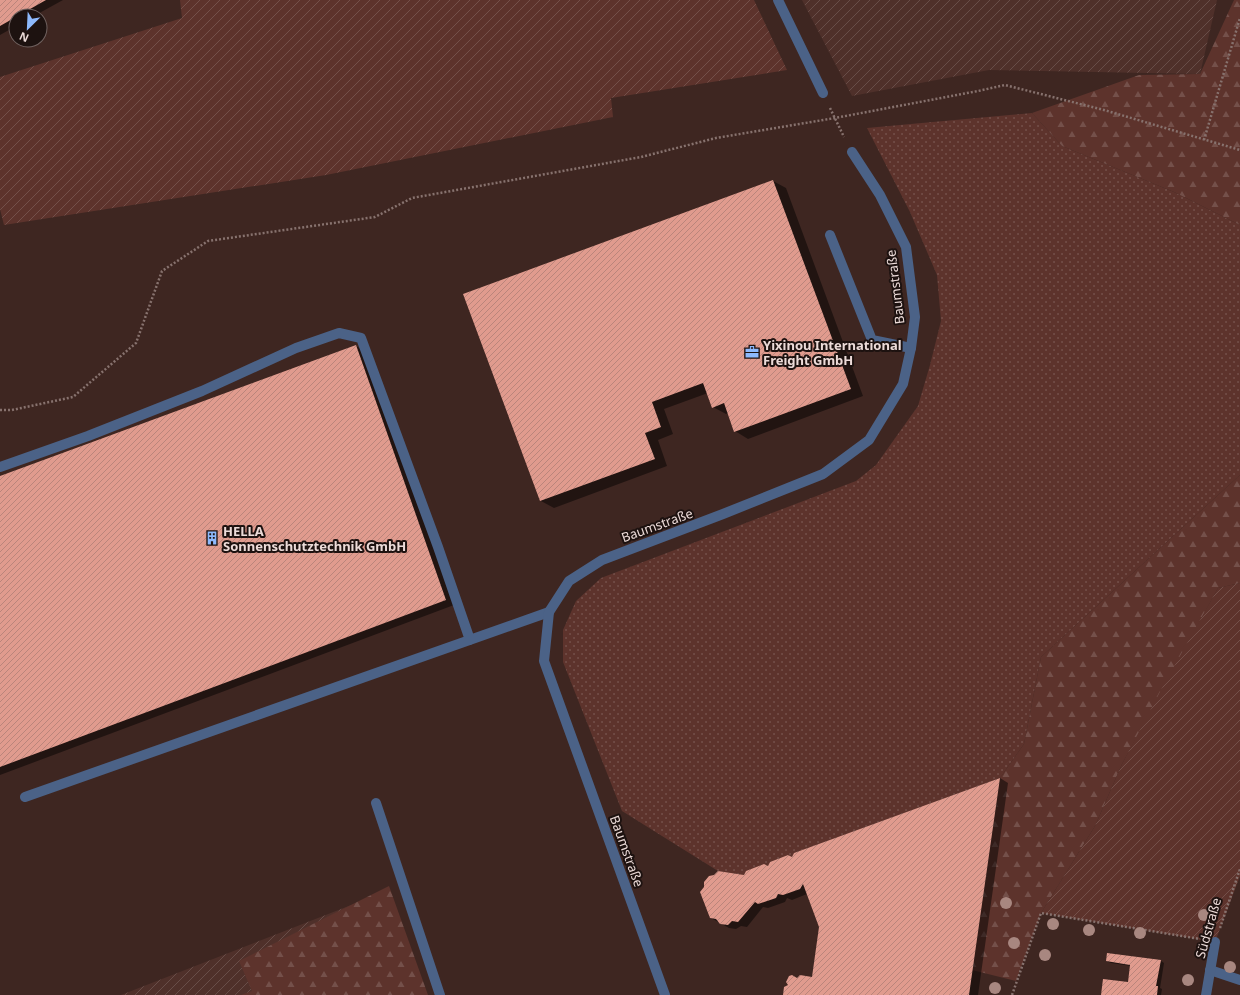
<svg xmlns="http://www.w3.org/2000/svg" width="1240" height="995" font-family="'Noto Sans',sans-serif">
<defs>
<pattern id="industrial-furrows" width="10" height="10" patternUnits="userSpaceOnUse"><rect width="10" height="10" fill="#4f302a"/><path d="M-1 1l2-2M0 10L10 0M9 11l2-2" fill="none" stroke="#684d48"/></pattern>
<pattern id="grass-dots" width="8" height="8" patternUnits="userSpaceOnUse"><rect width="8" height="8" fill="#5d332c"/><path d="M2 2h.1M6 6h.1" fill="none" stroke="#74504a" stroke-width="1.8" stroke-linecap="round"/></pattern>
<pattern id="forest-firs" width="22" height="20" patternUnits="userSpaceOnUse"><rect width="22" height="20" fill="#5d332c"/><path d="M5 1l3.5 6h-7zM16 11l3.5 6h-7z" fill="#74504a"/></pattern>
<pattern id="garden-furrows" width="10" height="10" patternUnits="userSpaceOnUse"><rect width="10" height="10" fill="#5d332c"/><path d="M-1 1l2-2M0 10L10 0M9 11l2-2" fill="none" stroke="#74504a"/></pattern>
<pattern id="building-hatch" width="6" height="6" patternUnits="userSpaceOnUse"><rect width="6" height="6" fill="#e09b8e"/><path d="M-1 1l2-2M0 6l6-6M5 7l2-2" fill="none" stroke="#ba857b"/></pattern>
</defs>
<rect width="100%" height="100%" fill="#3e2621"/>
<path fill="url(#industrial-furrows)" d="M802 0H1217L1200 74 989 70 852 96Z
M382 893 422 995H121Z"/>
<path fill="url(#grass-dots)" d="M1032 113 1062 146 1174 192 1240 225V475L1041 657 1024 744 1000 778 794 853 792 857 788 855 770 862 768 866 764 864 746 871 744 875 718 871 622 811 563 662V630L576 601 601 578 856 481 876 465 918 406 930 365 941 321 937 275 910 212 867 128Z"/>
<path fill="url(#forest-firs)" d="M1234 0H1240V225L1174 192 1062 146 1032 113 1139 75 1200 74Z
M1240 475V583L1218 588 1122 764 1095 826 1041 913 1016 981 972 970 1000 778 1024 744 1041 657Z
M389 886 428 995H241L252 991 239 961Z"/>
<path fill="url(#garden-furrows)" d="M180 0H754L787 70 611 98 613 117 326 175 4 225 0 209V77L182 18Z
M1240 583V876L1215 942 1041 913 1095 826 1122 764 1162 688 1218 588Z"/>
<path fill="#0007" d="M0 0H63L34 16H16V26L0 35Z
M773 181 786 188 863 396 748 439 735 431 729 413 726 414 713 407 708 393 664 409 673 434 658 440 667 466 554 508 541 501 465 294Z
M356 346 364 351 454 605 0 775V477Z
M1000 778 1008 783 978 995H784L797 979 813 978 820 927 807 894 792 900 787 898 785 902 768 908 763 907 747 927 741 926 736 929 729 928 711 918 745 876Z
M1107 961H1161L1164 963 1160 988 1162 989 1161 995H1103L1128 983 1131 966 1111 963Z"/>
<path fill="url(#building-hatch)" d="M0 0H46L0 26Z
M773 180 851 389 734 432 724 403 712 408 703 383 652 402 661 427 645 433 655 459 540 501 463 294Z
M356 345 446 600 0 767V476Z
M1000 778 969 995H783L784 987 788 985 786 982 789 976 792 975 797 978 800 975 812 977 819 927 803 884 800 889 783 895 778 894 776 898 758 904 755 902 738 922 732 921 728 925 720 924 716 919 710 918 700 892 704 887V882L709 876 714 875 718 871 744 875 746 871 764 864 768 866 770 862 788 855 792 857 794 853Z
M1107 953 1161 960 1156 986H1158L1157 995H1101L1103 979 1128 982 1130 965 1106 961Z"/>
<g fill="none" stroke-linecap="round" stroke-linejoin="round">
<path stroke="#87726e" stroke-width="2.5" stroke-dasharray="2 2" stroke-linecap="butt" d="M830 108 844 137
M1204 140 1240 18
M0 410H12L73 397 136 343 162 271 208 241 375 217 412 198 641 157 716 138 835 118 978 91 1005 85 1104 110 1240 150
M1220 928 1240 869
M1012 995 1041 913 1200 939"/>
<path stroke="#4b6287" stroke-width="10" d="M778 0 823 93
M830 235 872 340 911 348
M0 467 88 436 202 391 296 348 339 333 361 338 438 547 470 640
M25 797 549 612
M376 803 440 995
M1210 970 1240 980"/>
<path stroke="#4b6287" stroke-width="10" d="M665 995 544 661 549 612 569 581 602 560 723 514 823 474 869 440 903 384 911 348 915 317 906 247 880 195 852 152
M1206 995 1215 942"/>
</g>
<g fill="#a88780">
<circle cx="1006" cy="903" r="6"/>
<circle cx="1204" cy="915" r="6"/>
<circle cx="1053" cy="924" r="6"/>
<circle cx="1089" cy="930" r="6"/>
<circle cx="1140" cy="933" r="6"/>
<circle cx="1014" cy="943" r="6"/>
<circle cx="1045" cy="955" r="6"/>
<circle cx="1230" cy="967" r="6"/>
<circle cx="1188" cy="980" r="6"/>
<circle cx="995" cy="988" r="6"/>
</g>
<defs>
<g id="office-bare" transform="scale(1.08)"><path d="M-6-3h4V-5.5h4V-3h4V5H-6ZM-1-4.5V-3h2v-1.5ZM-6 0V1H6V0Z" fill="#8db9fc" stroke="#1d1210" stroke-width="2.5" paint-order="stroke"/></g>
<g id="building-bare" transform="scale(1.08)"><path d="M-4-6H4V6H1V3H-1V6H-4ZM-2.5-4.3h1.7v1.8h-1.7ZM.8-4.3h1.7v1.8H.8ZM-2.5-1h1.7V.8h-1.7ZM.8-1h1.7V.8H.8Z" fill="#8db9fc" stroke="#1d1210" stroke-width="2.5" paint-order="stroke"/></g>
</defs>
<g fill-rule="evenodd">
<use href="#office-bare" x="752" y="352"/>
<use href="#building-bare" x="212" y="538"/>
</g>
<g text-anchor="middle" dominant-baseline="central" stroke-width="4" stroke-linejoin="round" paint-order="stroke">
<g font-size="13" fill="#ecdbd8" stroke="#1d1210">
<text transform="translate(895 287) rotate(-97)">Baumstraße</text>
<text transform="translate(657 525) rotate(-20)">Baumstraße</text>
<text transform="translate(627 851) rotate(70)">Baumstraße</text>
<text transform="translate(1208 928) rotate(-74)">Südstraße</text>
</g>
<g font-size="13" font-weight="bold" fill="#ecdbd8" stroke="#1d1210" text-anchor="start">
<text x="763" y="345">Yixinou International<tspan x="763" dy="15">Freight GmbH</tspan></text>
<text x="223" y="531">HELLA<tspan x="223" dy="15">Sonnenschutztechnik GmbH</tspan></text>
</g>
</g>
<g transform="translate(28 28) rotate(204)"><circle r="19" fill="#1d1210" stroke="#706260"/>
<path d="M0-3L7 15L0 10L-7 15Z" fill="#8db9fc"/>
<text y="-6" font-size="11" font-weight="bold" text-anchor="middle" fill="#ecdbd8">N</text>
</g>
</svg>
